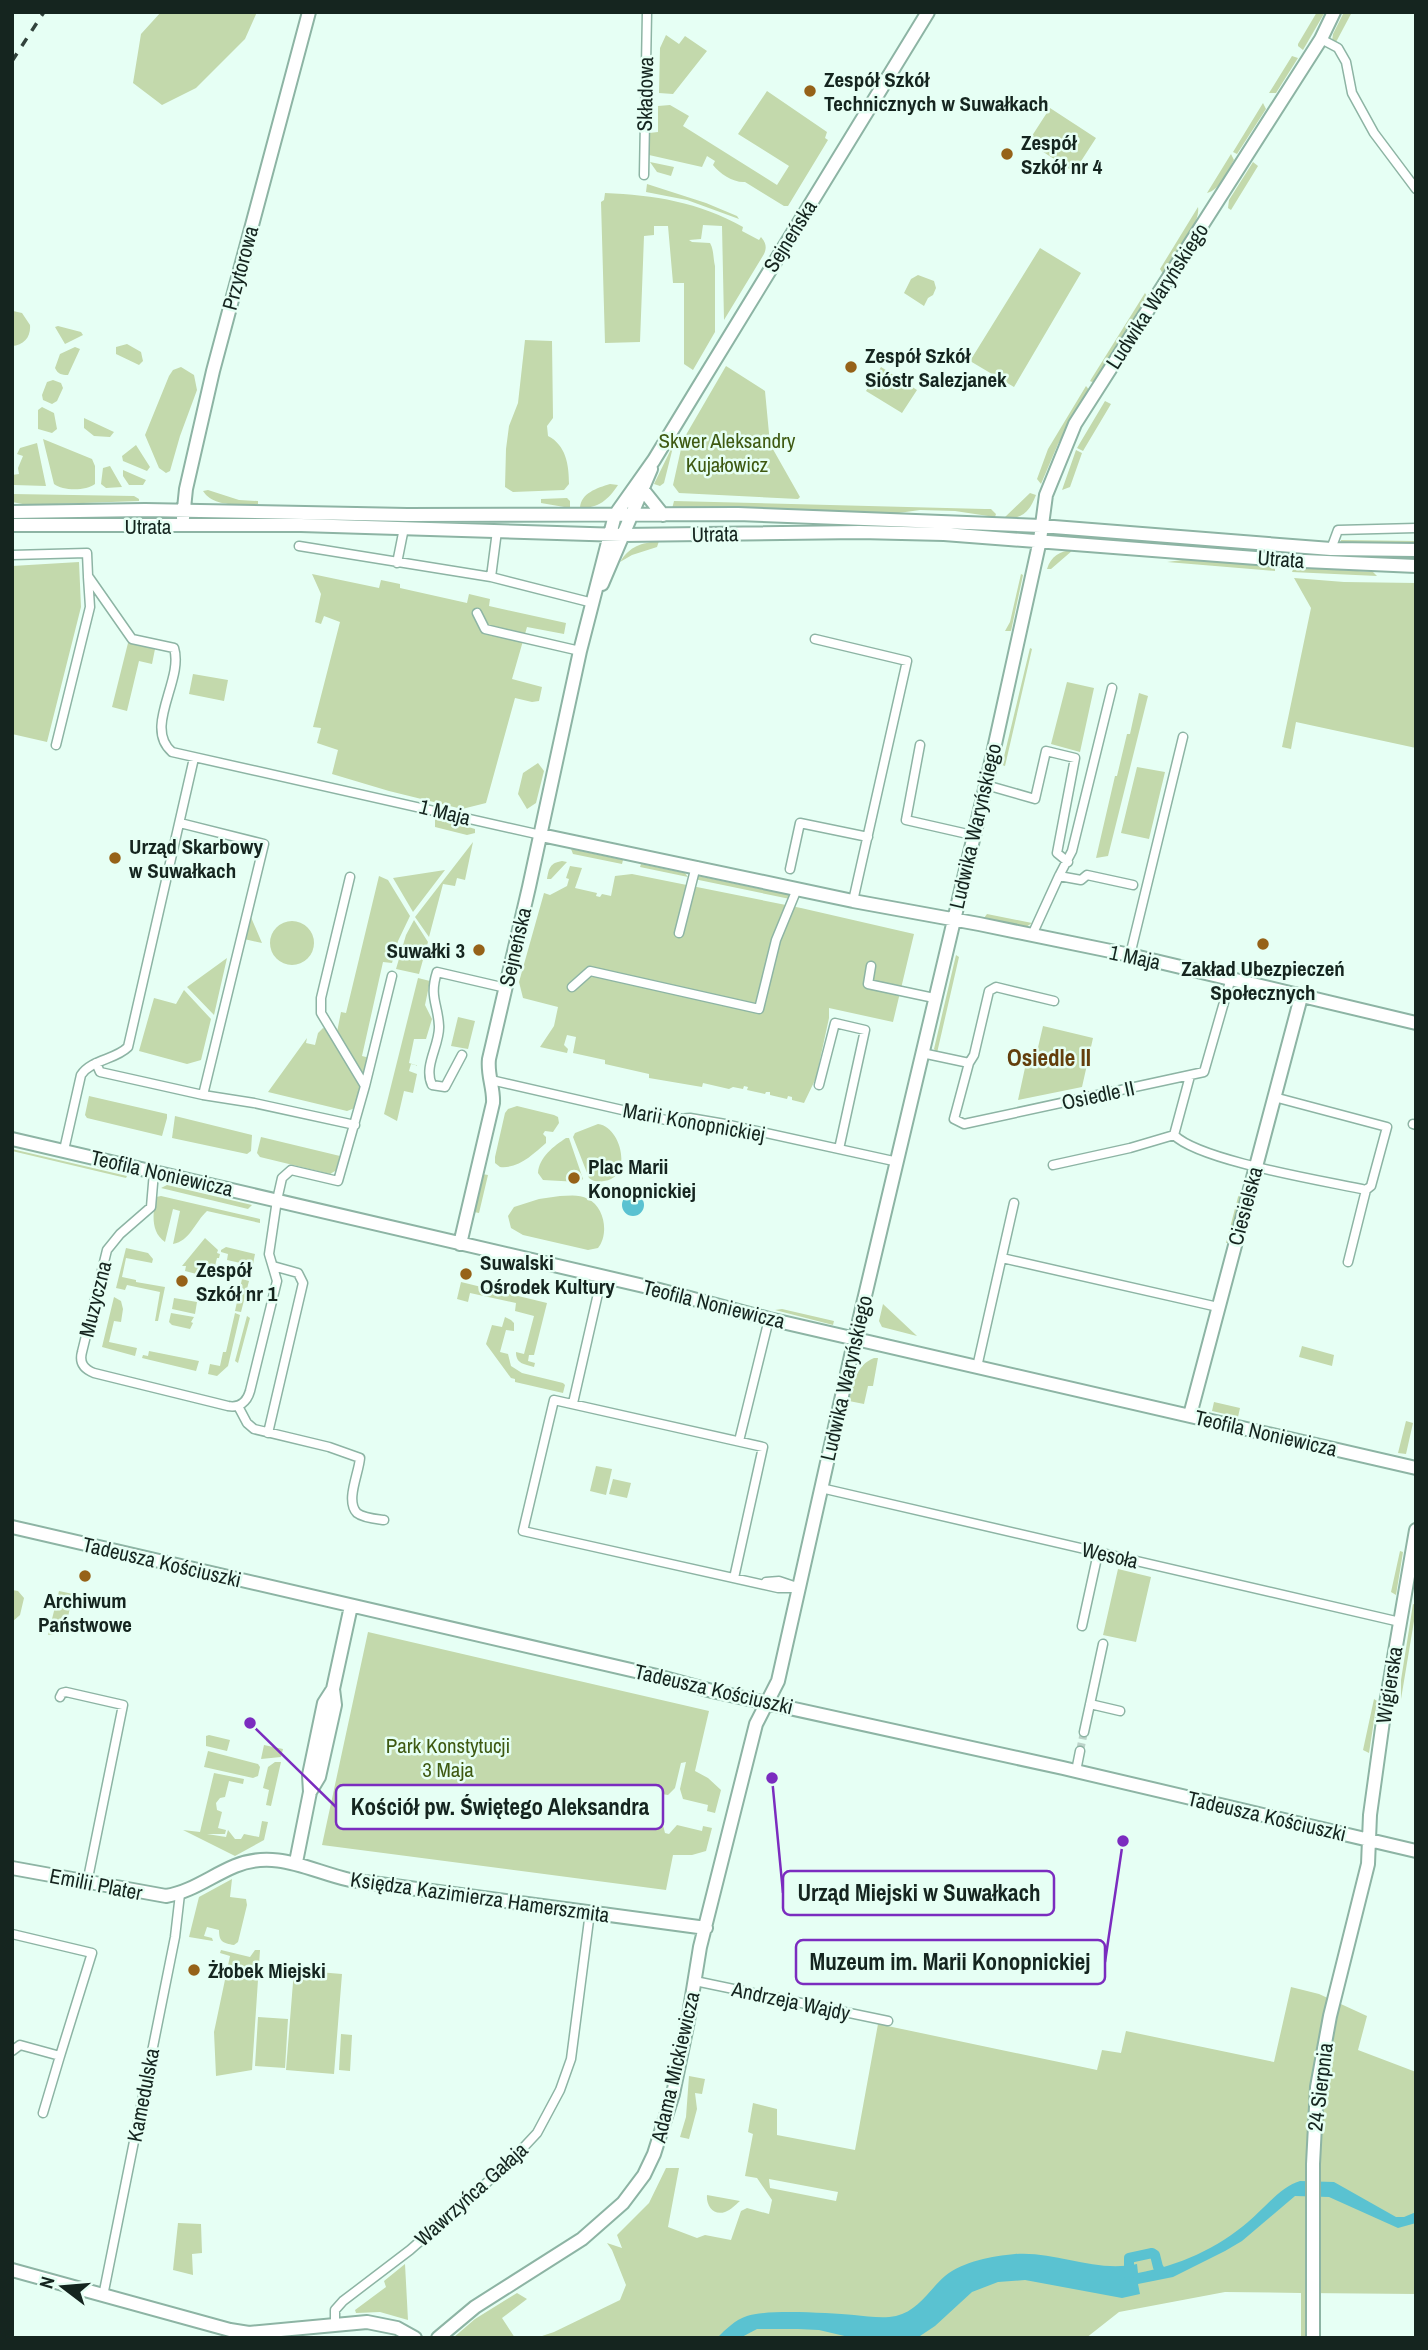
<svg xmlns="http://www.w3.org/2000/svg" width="1428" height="2350" font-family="'Archivo Narrow',sans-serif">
<rect width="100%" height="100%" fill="#e6fff4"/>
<path fill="#c3d9ac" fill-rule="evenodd" d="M161 12H257L245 39 196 88 162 105 133 83 141 34Z
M1317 12H1325L1303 50 1298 46V44Z
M1344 12H1352L1335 44 1332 41 1333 34Z
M666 35 679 44 685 36 707 51 673 94 659 93 660 48Z
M1292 56 1298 58 1276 93H1269Z
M767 91 827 132 825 138 828 140 788 206H784L745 182C734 183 720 174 713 165L715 161 707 156 702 167 649 155V133L658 132V106L670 105 689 116 683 126 777 185 789 166 738 134Z
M1263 103 1266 109 1237 154 1233 152Z
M1050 108 1096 138 1074 172 1028 142Z
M1231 154 1234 160C1227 172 1220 190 1207 193Z
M650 162 674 167 671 176 657 172Z
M1253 162 1258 166 1231 210 1228 208 1229 200Z
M647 184 706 203 737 216 739 219 687 200 646 192Z
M605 193C654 195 699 202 743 227L742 231 759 240 761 237C766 243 767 247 764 254L724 320 722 226 703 225 701 239 689 240 692 242 710 243C714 250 713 258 715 266V332L693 370 684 364V283H673L668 226H654V235L644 236 640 342 605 343 601 202 604 200Z
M1198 207C1201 224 1173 259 1163 274L1160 269Z
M1040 248 1081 273 1014 387 970 361Z
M918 275 934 281 936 288 933 295 928 298 924 306 904 293 911 279Z
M1145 293 1148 298 1096 381 1092 382 1090 381Z
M13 311 22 313 30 325C31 337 24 345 12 346Z
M58 326 81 332 83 335 65 344 55 327Z
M525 340 552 341 553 418 547 426 548 436C566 445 569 465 569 484L564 490 513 492 505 487 506 449 509 426 518 403Z
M127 344 141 352 143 361 139 365 116 354V347Z
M75 347 80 349 68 375C61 375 58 374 55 368L60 354Z
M726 366 765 391 770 444 800 497 798 499 679 493 673 485 683 440Z
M181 367 194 375 197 390 180 436 170 471 166 473 159 468 145 435 169 376 173 370Z
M881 367 917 390 902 413 866 391Z
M53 380 61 383 63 388 57 401 52 404 43 400 42 395 47 382Z
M1086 386 1090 391 1058 444 1041 484 1037 479 1048 449Z
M1105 401 1111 404 1083 451 1077 448Z
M42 407 54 413 57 429 52 433 38 429V410Z
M84 418 114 432 110 437 94 436 84 428Z
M43 439 92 459 95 466V484C86 491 63 491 54 484Z
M37 443 46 486 14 485 12 475 19 474 18 468 23 456 17 454 20 448Z
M674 443 664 483 660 486 654 484Z
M136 445 150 467 147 471 123 461 122 456Z
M1076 450 1082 453 1070 487 1062 490Z
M110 466 122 487 106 488 101 484 103 468Z
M123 470 146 480 143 485H129L123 476Z
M610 484 618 485C608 500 599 508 580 508 581 493 597 488 610 484Z
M208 490 239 500 258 501V504C240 504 214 508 203 491Z
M1030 493 1036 495C1030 511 1022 520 1004 518Z
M12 494 134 496 139 499V501L28 505 12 502Z
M567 498 570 501V508L541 503V499Z
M674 501 985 509H991L996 514 995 517 955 511 920 510 891 514 741 508 672 509Z
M1341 540 1416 541V545L1340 543Z
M659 541 657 547 632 555 620 562C630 546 641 543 659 541Z
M1238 548 1329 555 1416 556V561L1356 559 1238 551Z
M1073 550 1051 569H1047C1051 556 1060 551 1073 550Z
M1190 559 1275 566V571L1167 562Z
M79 562 81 607 47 742 12 734V566Z
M1294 567 1373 572 1377 576 1292 572Z
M312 574 379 588 381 580 400 584V588L467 603 469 594 490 599 489 606 566 623 564 634 527 627 512 679 542 687 539 701 532 702 515 698 486 803 462 809 389 791 332 774 338 750 317 743 321 728 313 727 340 622 324 616 321 624 315 622 321 594Z
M1021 574 1023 575 1011 631H1005L1010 622Z
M1294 578 1344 582 1416 583V748L1296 722 1291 749 1282 747 1311 608Z
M128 643 155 649 152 664 139 661 127 711 112 707Z
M1030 648 1032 649 1005 766 1002 765Z
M193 674 228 680 224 701 189 694Z
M1067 682 1094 688 1080 752 1051 744Z
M1139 693 1148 696 1108 856 1096 858 1115 776H1117L1127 734H1130Z
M538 763 544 771 536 803 527 809 518 794 523 773Z
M1137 767 1165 772 1149 839 1121 833Z
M435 817 475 829V833L467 835 435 827Z
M473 842 465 880 457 878 455 886 443 884 429 937 415 917Z
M571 849 623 860 622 864 573 854Z
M562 861 567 862 551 879H547C549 868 550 863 562 861Z
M641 864 685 873 688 877 640 867Z
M570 866 582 868 575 888 597 893 596 896 600 897 602 894 611 896 615 876 632 874 801 908 914 934 893 1022 829 1008V1018L816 1078 804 1103 792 1100V1097L788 1096 787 1099 770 1095V1092H766L765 1094 747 1090 748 1087 744 1086 743 1089 733 1087 729 1089 703 1083 702 1087 649 1078V1074L605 1064V1060L573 1053 576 1037 567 1035 564 1045 568 1049 567 1053 540 1047 554 1026 558 1007 523 998 519 982 544 893 550 895 567 886 569 879 566 878Z
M445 870 413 912 393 878Z
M379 876 388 880 410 916 398 941 392 963 383 962 362 1056 370 1058 355 1108 347 1111 268 1092 307 1038 306 1043 315 1045 318 1033 323 1028 337 1032 341 1012 346 1013Z
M698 876 790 895 791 896 790 899 694 879Z
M987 914 1032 923 1026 927 984 918Z
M250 915 262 943 244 939Z
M414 920 428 942 419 974 396 969 406 935Z
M270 943a22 22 0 1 1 44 0a22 22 0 1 1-44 0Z
M956 955 959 957 937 1053 934 1049Z
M227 958 214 1015 187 987Z
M418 978 430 981 425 1005 432 1019 426 1039H414L409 1063 419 1066 411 1064 409 1071 417 1074 413 1093 404 1091 397 1121 384 1114Z
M184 990 211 1019 201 1060 187 1064 139 1051 154 998 176 1004Z
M458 1017 475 1021 468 1049 451 1046Z
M1043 1026 1093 1038 1082 1087 1018 1100 1028 1054 1036 1056Z
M89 1096 167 1114V1118L162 1136 87 1118 85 1115Z
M517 1106 554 1115 558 1117 559 1123 553 1132 545 1131 543 1134 546 1137V1143C533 1154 519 1169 500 1167L495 1163V1157L505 1113 508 1109Z
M175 1116 252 1135 251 1151 247 1154 172 1138Z
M598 1124C622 1127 633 1178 604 1181 598 1182 594 1182 589 1178L573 1137 575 1133Z
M261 1137 340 1156 337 1170 330 1174 260 1157 257 1153Z
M566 1138H569L583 1179 579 1182 543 1180 538 1173C539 1157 554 1146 566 1138Z
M12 1149 127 1176 126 1178 12 1151Z
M482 1174 488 1175 479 1213 474 1212Z
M167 1185 252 1205 248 1209 161 1188Z
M1245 1185 1231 1243H1226L1238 1197Z
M161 1196 260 1219V1223L207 1211C195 1222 190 1241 173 1244L180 1211 173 1209 165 1242C150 1232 153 1212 156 1197Z
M560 1196C569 1196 579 1194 588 1199 605 1207 609 1235 598 1248L588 1250 523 1235 511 1228 508 1216 514 1207 539 1199Z
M205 1238 218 1250 217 1253 220 1254 219 1258H217L212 1278 185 1271 186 1266H182Z
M226 1247 255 1254 252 1269 244 1268 245 1264 227 1260 228 1254 221 1252V1250Z
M126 1248 148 1253 153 1259 152 1263 126 1258 122 1277 136 1280V1282L165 1287 158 1321H155L160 1292 127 1285 125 1290 116 1288Z
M242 1279 249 1281 241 1312 235 1311Z
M461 1282 547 1303 534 1355H529L528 1361 535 1363 534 1367C524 1364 516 1364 516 1352L524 1354 534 1316 515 1311 516 1303 470 1293 468 1302 457 1299Z
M114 1297 121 1301 123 1309 121 1322 114 1321 109 1342 137 1348 135 1356 102 1347Z
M174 1298 197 1302 195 1314 172 1309Z
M883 1304 917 1336 882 1327 879 1321Z
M782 1309 834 1321 833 1325 775 1310Z
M171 1313 194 1317 191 1322 193 1323 190 1329 172 1325 169 1322Z
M235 1313 240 1315 228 1366 217 1376 208 1374 210 1364 220 1366 223 1352H226Z
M247 1316 250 1318 238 1363 235 1361Z
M505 1317 511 1320 514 1323V1331L506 1330 500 1352 508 1354 511 1366 522 1373 563 1383 565 1385 563 1393 515 1382V1379L511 1378 486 1344 492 1325 502 1327Z
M1302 1346 1334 1355 1332 1366 1299 1357Z
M149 1351 199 1361 196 1371 142 1358 143 1355 148 1356Z
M874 1358H878L873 1386H868L864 1404 849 1401C853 1384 856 1365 874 1358Z
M1214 1402 1240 1408 1238 1417 1212 1411Z
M1406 1421 1413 1423 1406 1454 1398 1453Z
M596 1466 612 1469 606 1495 590 1491Z
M613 1479 631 1483 627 1498 609 1494Z
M1400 1551 1403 1552 1396 1595 1391 1592Z
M1118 1569 1151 1577 1136 1642 1103 1635Z
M12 1590 18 1591 24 1598 20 1615 12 1622Z
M59 1591 73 1594 66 1626 60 1633 48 1635Z
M1413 1604 1416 1605V1609L1401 1699V1680Z
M368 1632 709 1711 695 1771 708 1778 721 1790 715 1813 707 1811 708 1805 683 1799 680 1789 686 1762 681 1763 675 1788 668 1795 662 1794 661 1800 657 1799 654 1812 658 1814 656 1820 662 1821 665 1833 669 1834 677 1825 702 1831 703 1826 712 1828 706 1851 692 1855H673L666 1890 322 1845Z
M1374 1699 1377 1701 1369 1753 1363 1750Z
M209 1735 230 1740 227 1751 206 1746V1736Z
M264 1745 283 1749 281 1757 261 1759Z
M208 1751 258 1764 260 1767 258 1776 253 1778 204 1767Z
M275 1762H281L271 1806 266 1805 269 1790 263 1788 268 1767Z
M214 1773 244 1779 243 1784 229 1781 225 1797 220 1798 216 1803 217 1810 222 1812 218 1828 226 1830 225 1834H207L226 1837 228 1830 235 1839H241L244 1834 259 1837 262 1821 268 1822 264 1840 235 1856 183 1830 200 1832Z
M232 1879 230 1897 246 1899 247 1905 238 1942 234 1945C223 1943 219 1942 219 1930L207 1927 204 1936 212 1938 213 1941 189 1937 199 1897Z
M221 1950 250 1957 255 1950H260L252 2070 216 2076 214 2032 230 1956 220 1953Z
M294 1970 342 1974 334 2074 286 2070Z
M1291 1987 1319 1994 1367 2016 1358 2050 1416 2072V2294L1305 2293V2338H1301V2293L1225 2292 1119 2312 1086 2338H536L554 2332 620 2300 626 2285 612 2250 607 2243 622 2248 617 2235 649 2203 666 2168H679L668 2227 697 2238 705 2235 731 2240 741 2211 747 2208 769 2214 772 2200 757 2178 745 2176 753 2134 748 2132 753 2103 777 2109V2135L855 2150 878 2024 1097 2070 1102 2050 1121 2053 1126 2031 1274 2062ZM769 2179 838 2192 836 2201 770 2188Z
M258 2017 288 2019 285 2068 255 2066Z
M341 2034 352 2035 350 2071 339 2070Z
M689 2076 705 2079 702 2094 695 2093 697 2109 689 2139 680 2137 686 2117Z
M707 2195 740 2201C735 2205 731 2210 725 2212 713 2216 706 2205 707 2195Z
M178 2223 201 2224 202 2253 192 2254 193 2275 173 2270Z
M405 2264 408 2320 380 2312 356 2313 355 2310 386 2287 384 2281Z
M517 2293 527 2299 502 2318 515 2338H453L475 2319Z"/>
<path fill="#5ac2d1" d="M622 1205a11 11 0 1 1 22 0a11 11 0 1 1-22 0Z
M1300 2181 1334 2182 1396 2217H1404L1416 2212V2223L1398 2228 1329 2197 1295 2196 1242 2241 1225 2251 1173 2277 1138 2284 1140 2294 1122 2298 1025 2280 998 2282 972 2292 935 2326 917 2338H853L819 2330 798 2329H757L740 2338H717C726 2329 735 2320 747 2316 768 2309 829 2313 854 2315 867 2316 882 2319 896 2316 918 2311 929 2290 945 2276 964 2261 992 2256 1015 2254 1057 2251 1095 2273 1137 2264L1138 2273C1178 2266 1218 2248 1248 2222 1264 2209 1280 2187 1300 2181Z"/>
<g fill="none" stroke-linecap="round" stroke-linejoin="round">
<path stroke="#5ac2d1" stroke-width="10" d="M1129 2277V2258L1152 2253 1155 2255 1158 2267 1162 2273"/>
<path stroke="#bcd3c9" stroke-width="8" stroke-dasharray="8 4" stroke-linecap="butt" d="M1080 1751 1084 1732"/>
<g stroke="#8db4a4" stroke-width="11">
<path id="street" d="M1321 39 1338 48 1346 62 1352 93 1374 133 1416 189
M644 175 647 12
M299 546 491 577 593 603
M1331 549 1338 530 1416 528
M12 555 87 553 88 576 132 639 174 648C184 680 143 727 172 752L541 835
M397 563 404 528
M491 577 497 531
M477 613 485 629 580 651
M815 639 907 661 853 901
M56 745 90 607 88 577
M920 745 906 820 972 835
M986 785 1035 799 1046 751 1075 758 1057 853 1068 862
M790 869 800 823 868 837
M1059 876 1081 880 1087 875 1133 885
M679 933 696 866
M1032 935 1059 876 1072 851 1112 688
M1130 955 1183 737
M871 966 868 984 934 998
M572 987 590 971 759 1009 776 940 797 889
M1054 1001 996 987 989 991 974 1055 969 1063 954 1119 964 1124 1204 1072 1231 978
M922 1053 969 1063
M462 1055 445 1087 432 1085C423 1066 440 1045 439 1026 438 1004 429 997 437 972L506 988
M96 1063 100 1072 203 1095 264 844 180 823
M491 1080 666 1120 690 1118 725 1124 898 1162
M819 1085 835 1023 865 1030 839 1149
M365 1086 392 976
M203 1095 254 1103 355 1125
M1274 1097 1387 1127 1371 1186 1366 1190
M1413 1124 1416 1125
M1174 1135C1200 1161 1325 1181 1366 1190L1348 1262
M64 1150 81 1075C92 1059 115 1060 128 1047L194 758
M1053 1165 1130 1148 1174 1135 1190 1076
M154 1172 151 1207 120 1234 107 1250 82 1352C79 1363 84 1369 94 1373L228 1406C239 1408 247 1402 250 1391L277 1281 269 1254 277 1200 282 1178 291 1170 338 1181 365 1086 321 1013V998L350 877
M1002 1258 1218 1307
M977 1367 1014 1203
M573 1403 602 1276
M238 1406 247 1423 254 1429 329 1447 360 1458C359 1473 345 1501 357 1513 363 1518 376 1519 384 1520
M268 1433 303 1283 298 1273 273 1266
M739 1441 769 1319
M821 1488 1400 1622
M734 1578 763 1447 554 1400 523 1531 778 1588H799
M766 1582 779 1581 794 1586
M1082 1626 1098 1553
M60 1697 62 1693 66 1692 123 1705 87 1883
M1090 1704 1120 1711
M1084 1732 1103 1644
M1076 1771 1080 1751
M12 1934 92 1953 60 2056 20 2045 12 2051
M695 1981 888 2021
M43 2113 60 2056
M103 2296 175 1937 180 1894
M335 2324V2310L343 2301 410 2250 508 2164 537 2133 560 2090 571 2059 590 1912"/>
</g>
<g stroke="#8db4a4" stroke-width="16">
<path id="secondary" d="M643 490 663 515
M12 512 145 510 407 515 738 514 1041 526 1331 549 1416 550
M183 518 186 489 213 371 309 12
M12 525H301L622 535 860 532 944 534 1282 560 1416 566
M602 584 651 469
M541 835 853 901 979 924 1130 955 1416 1023
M12 1139 648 1287 769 1319 1416 1468
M460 1244 493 1103C494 1088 487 1075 489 1059L529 887 580 651 615 515 654 460 696 391 928 12
M1190 1415 1301 997
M12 1527 657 1676 712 1691 1063 1768 1416 1851
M310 1792 319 1777 335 1705 333 1689 351 1606
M296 1862 310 1792 309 1775 324 1703 333 1689
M12 1868 166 1896C191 1892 211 1876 235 1866 276 1849 310 1871 350 1880L706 1928
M12 2270 230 2330 249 2333 367 2322 397 2328 415 2338
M438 2338 475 2307 582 2239 623 2203 644 2175 654 2154 673 2094 688 2021 700 1947 756 1724 778 1681 855 1338 986 785 1040 540 1046 495 1075 424 1321 39 1334 12
M1313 2338V2164L1317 2087 1330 2016 1368 1864 1370 1815 1383 1721 1416 1530"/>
</g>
<use href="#street" stroke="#fff" stroke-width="8"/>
<use href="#secondary" stroke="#fff" stroke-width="12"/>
<path stroke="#32433c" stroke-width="3.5" stroke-dasharray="9 9" stroke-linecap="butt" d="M12 61 44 12"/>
</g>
<g fill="#966218" stroke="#e6fff4" stroke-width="2.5">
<circle cx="810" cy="91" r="7"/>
<circle cx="1007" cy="154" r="7"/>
<circle cx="851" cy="367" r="7"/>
<circle cx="115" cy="858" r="7"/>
<circle cx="1263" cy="944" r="7"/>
<circle cx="479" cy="950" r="7"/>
<circle cx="574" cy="1178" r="7"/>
<circle cx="466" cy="1274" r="7"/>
<circle cx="182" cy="1281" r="7"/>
<circle cx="85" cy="1576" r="7"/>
<circle cx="194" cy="1970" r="7"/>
</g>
<g text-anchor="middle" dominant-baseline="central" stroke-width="5" stroke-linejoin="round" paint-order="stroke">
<g font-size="21" font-weight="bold" fill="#15251f" stroke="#e6fff4" text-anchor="start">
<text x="824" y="79">Zespół Szkół<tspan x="824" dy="24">Technicznych w Suwałkach</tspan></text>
<text x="1021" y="142">Zespół<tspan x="1021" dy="24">Szkół nr 4</tspan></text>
<text x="865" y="355">Zespół Szkół<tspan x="865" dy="24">Sióstr Salezjanek</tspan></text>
<text x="129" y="846">Urząd Skarbowy<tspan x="129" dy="24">w Suwałkach</tspan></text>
<text x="465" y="950" text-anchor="end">Suwałki 3</text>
<text x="1263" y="968" text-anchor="middle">Zakład Ubezpieczeń<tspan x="1263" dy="24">Społecznych</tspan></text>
<text x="588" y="1166">Plac Marii<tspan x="588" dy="24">Konopnickiej</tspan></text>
<text x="480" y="1262">Suwalski<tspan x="480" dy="24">Ośrodek Kultury</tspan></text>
<text x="196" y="1269">Zespół<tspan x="196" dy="24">Szkół nr 1</tspan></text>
<text x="85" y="1600" text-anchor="middle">Archiwum<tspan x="85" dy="24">Państwowe</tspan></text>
<text x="208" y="1970">Żłobek Miejski</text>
</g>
<g font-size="21" fill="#15251f" stroke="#e6fff4">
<text transform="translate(645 94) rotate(-89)">Składowa</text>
<text transform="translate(790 236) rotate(-58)">Sejneńska</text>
<text transform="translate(240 268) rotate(-75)">Przytorowa</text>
<text transform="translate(1157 296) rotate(-57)">Ludwika Waryńskiego</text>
<text x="148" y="526">Utrata</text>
<text transform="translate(715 534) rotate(-1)">Utrata</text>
<text transform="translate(1281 559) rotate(4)">Utrata</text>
<text transform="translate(445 812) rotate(14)">1 Maja</text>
<text transform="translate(975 826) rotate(-77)">Ludwika Waryńskiego</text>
<text transform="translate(515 947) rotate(-77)">Sejneńska</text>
<text transform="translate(1135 957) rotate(12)">1 Maja</text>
<text transform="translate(1098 1095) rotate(-12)">Osiedle II</text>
<text transform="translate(694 1122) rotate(10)">Marii Konopnickiej</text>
<text transform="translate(162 1173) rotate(13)">Teofila Noniewicza</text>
<text transform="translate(1245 1206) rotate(-75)">Ciesielska</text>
<text transform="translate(95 1299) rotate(-76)">Muzyczna</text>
<text transform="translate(714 1304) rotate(14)">Teofila Noniewicza</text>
<text transform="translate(846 1378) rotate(-77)">Ludwika Waryńskiego</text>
<text transform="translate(1266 1433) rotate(13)">Teofila Noniewicza</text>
<text transform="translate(1110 1555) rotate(13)">Wesoła</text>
<text transform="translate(162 1562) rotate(13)">Tadeusza Kościuszki</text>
<text transform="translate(1389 1685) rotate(-81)">Wigierska</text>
<text transform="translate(714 1689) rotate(13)">Tadeusza Kościuszki</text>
<text transform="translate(1267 1816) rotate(13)">Tadeusza Kościuszki</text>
<text transform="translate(96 1884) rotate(11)">Emilii Plater</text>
<text transform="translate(480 1897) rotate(8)">Księdza Kazimierza Hamerszmita</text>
<text transform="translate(791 2001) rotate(12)">Andrzeja Wajdy</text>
<text transform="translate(675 2067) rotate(-77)">Adama Mickiewicza</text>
<text transform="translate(1320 2087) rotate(-83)">24 Sierpnia</text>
<text transform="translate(143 2095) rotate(-79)">Kamedulska</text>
<text transform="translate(471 2194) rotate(-42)">Wawrzyńca Gałaja</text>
</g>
<g font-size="21" fill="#3e5911" stroke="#e6fff4">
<text x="727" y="440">Skwer Aleksandry<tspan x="727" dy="24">Kujałowicz</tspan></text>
<text x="448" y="1745">Park Konstytucji<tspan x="448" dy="24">3 Maja</tspan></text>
</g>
<g font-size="23" font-weight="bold" fill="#633e0c" stroke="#e6fff4">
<text x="1049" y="1057">Osiedle II</text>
</g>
</g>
<path fill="none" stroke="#7b2cbf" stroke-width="2.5" d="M250 1723L336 1807M772 1778L783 1893M1123 1841L1105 1962"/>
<g fill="#7b2cbf" stroke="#e6fff4" stroke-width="2.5">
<circle cx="250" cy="1723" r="7"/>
<circle cx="772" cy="1778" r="7"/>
<circle cx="1123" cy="1841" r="7"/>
</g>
<g fill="#e6fff4" stroke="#7b2cbf" stroke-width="2.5">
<rect x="336" y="1785" width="327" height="44" rx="7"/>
<rect x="783" y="1871" width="271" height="44" rx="7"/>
<rect x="796" y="1940" width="309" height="44" rx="7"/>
</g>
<g font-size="23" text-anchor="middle" font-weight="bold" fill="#15251f">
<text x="500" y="1815">Kościół pw. Świętego Aleksandra</text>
<text x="919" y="1901">Urząd Miejski w Suwałkach</text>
<text x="950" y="1970">Muzeum im. Marii Konopnickiej</text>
</g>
<rect width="1428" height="2350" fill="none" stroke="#15251f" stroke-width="28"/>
<g transform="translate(63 2287) rotate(286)" stroke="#e6fff4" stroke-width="5" paint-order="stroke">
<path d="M0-5L12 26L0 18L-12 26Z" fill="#15251f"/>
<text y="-10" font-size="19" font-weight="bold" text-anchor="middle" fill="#15251f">N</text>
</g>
</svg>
